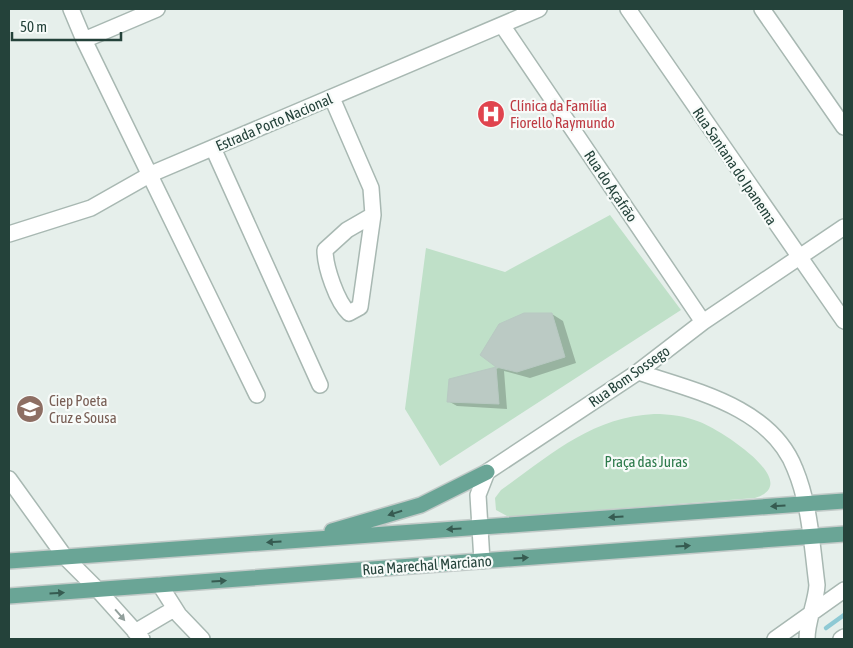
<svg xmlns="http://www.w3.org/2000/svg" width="853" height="648" font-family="'Asap Condensed',sans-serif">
<rect width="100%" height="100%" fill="#e6efeb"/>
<path fill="#bfe0c8" d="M610 215 681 310 440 466 405 409 426 248 505 272Z
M654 414C670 414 685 416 700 422 719 429 805 483 755 498L523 516H507L496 510 495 498 501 490C550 455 592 417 654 414Z"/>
<path fill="#0003" d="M552 314 563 321 576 363 530 378 504 371 507 409 457 406 448 401 450 380 499 368 481 355Z"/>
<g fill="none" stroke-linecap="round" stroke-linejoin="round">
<path stroke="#8ec9d4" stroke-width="4.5" d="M826 628 844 615"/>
</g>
<path fill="#bbcac4" stroke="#b8c9c2" d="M524 313H552L565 357 517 372 496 367 480 355 499 324Z
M496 367 499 404 447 402 449 379Z"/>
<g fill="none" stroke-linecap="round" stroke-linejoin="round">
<g stroke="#a8b8b2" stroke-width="18">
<path id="minor" d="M71 9 84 40 257 395
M628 9 844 321
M762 9 844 127
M502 25 703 322
M84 40 157 9
M332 98 371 188 373 215
M213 148 320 385
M373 215 360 307 349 313C337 302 325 267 325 250L347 230Z
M9 234 91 208 151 174 539 9
M638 372C695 391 771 407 795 469 810 505 812 546 817 585 816 603 807 620 807 639
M9 479 65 557 98 590 142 639
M482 561 478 495 487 472 638 372 703 322 844 227
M160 585 179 615 202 639
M135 632 174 609
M775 639 844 590
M841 639 844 637"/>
</g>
<g stroke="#c2cac8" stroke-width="18">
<path id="major" d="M332 531 421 505 487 472
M9 561 844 501
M9 596 844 534"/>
</g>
<use href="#minor" stroke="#fff" stroke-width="15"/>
<use href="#major" stroke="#6aa596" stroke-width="15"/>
</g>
<defs><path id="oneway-solid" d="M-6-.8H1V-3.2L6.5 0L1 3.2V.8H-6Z" transform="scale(1.25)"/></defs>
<g fill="#365b51">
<use href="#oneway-solid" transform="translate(778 506) rotate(176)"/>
<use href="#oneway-solid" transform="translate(395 513) rotate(162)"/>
<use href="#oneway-solid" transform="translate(616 517) rotate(176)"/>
<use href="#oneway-solid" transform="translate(454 529) rotate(176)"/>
<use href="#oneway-solid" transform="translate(274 542) rotate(176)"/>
<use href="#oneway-solid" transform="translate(683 546) rotate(-4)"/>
<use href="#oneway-solid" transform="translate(521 558) rotate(-4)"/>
<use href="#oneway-solid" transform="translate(219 581) rotate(-4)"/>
<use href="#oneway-solid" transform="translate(57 593) rotate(-4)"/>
</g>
<use fill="#92a09c" href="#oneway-solid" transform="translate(120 615) rotate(49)"/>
<defs>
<g id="hospital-disc" transform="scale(1.4375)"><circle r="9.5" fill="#e0444e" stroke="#f7fbf9"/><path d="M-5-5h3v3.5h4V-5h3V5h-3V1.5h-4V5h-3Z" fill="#fff"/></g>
<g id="school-disc" transform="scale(1.4375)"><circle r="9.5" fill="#8d6e63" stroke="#f7fbf9"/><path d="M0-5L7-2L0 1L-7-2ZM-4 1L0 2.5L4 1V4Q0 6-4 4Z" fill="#fff"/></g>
</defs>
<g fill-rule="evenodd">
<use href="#hospital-disc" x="491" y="114"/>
<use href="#school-disc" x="30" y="409"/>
</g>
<g text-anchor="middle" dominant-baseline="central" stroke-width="4.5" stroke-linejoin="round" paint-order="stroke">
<g font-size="15" fill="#be3a42" stroke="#f7fbf9" text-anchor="start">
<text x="510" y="105">Clínica da Família<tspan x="510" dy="17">Fiorello Raymundo</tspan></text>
</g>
<g font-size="15" fill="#24423a" stroke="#f7fbf9">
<text transform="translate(274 122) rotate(-23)">Estrada Porto Nacional</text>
<text transform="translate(735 166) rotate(56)">Rua Santana do Ipanema</text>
<text transform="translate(611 186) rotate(56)">Rua do Açafrão</text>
<text transform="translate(629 376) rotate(-35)">Rua Bom Sossego</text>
<text transform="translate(427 565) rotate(-4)">Rua Marechal Marciano</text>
</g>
<g font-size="15" fill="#785e54" stroke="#f7fbf9" text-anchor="start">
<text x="49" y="400">Ciep Poeta<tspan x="49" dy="17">Cruz e Sousa</tspan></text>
</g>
<g font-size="15" fill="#2d7a4b" stroke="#f7fbf9">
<text x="646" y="461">Praça das Juras</text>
</g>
</g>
<rect width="853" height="648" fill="none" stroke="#24423a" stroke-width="20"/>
<path d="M12 32v8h109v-8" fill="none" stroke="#24423a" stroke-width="2.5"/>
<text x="20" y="32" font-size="15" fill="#24423a" stroke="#f7fbf9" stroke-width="4" paint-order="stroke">50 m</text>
</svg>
